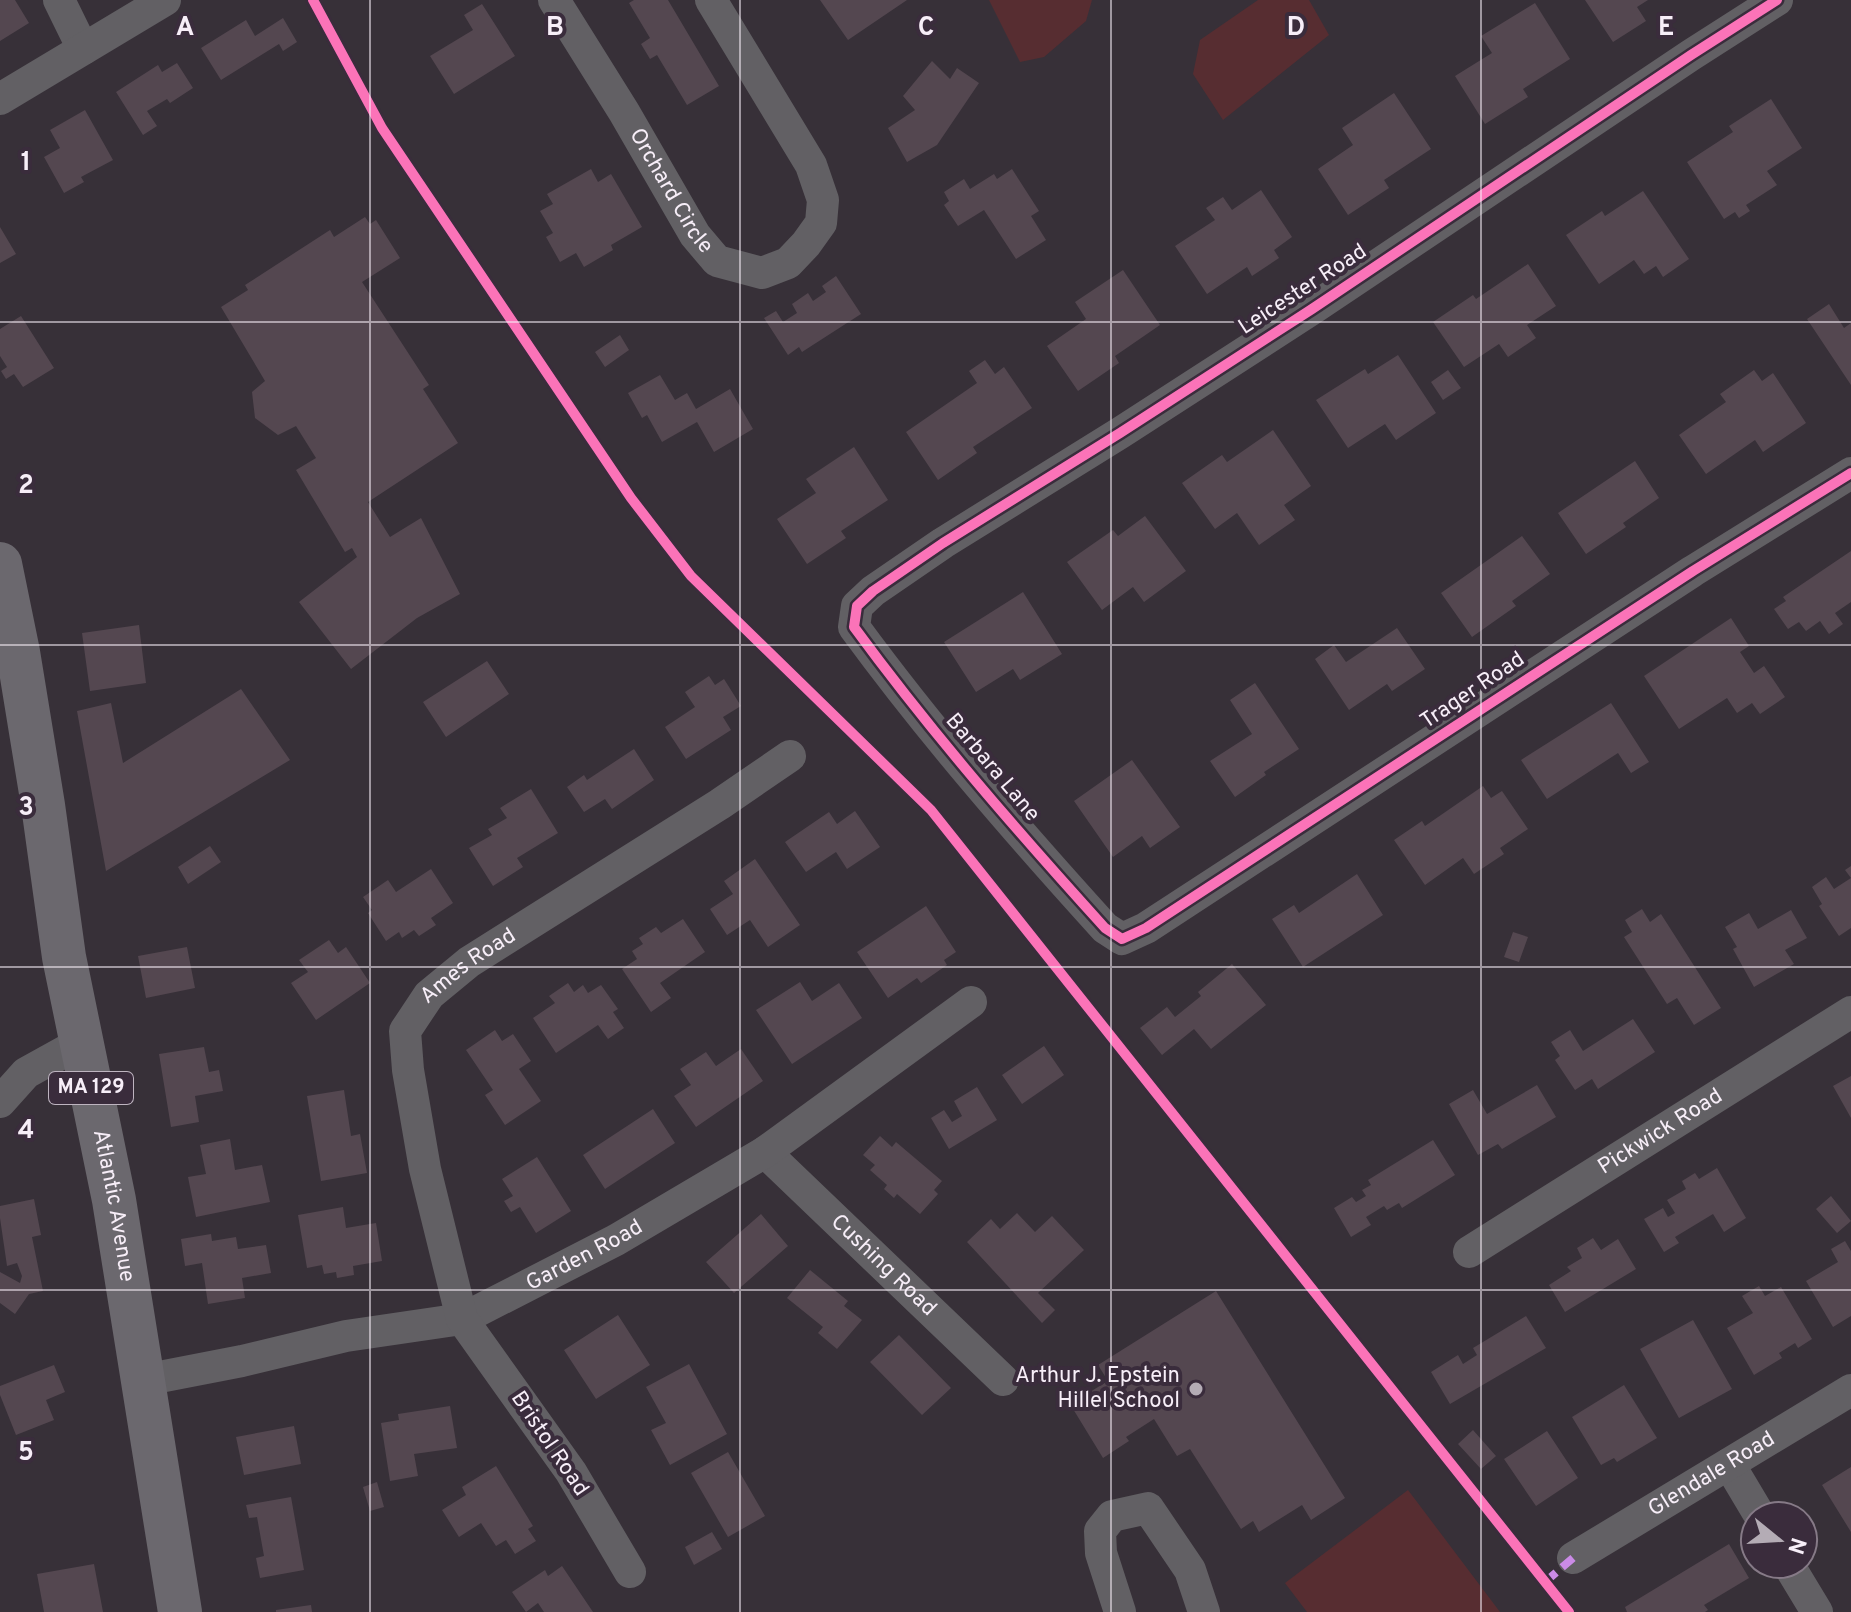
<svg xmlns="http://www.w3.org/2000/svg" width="1851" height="1612" font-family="Overpass,sans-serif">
<rect width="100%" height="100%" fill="#373038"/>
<path fill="#572d31" d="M989 0H1092L1086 21 1044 57 1020 62Z
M1258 0H1309L1329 35 1223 120 1193 74 1200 40Z
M1408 1490 1500 1612H1307L1285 1583Z"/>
<path fill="#544750" d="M0 0H15L29 23 0 41Z
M634 0H668L719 86 687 105 657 55 650 59 641 44 650 38 629 3Z
M820 0H907L848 40Z
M1585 0H1648L1637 7 1646 21 1613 42Z
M1535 3 1570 59 1523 89 1528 97 1485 124 1455 76 1492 53 1481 36Z
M482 4 515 56 454 94 430 56 473 30 464 15Z
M283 18 297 42 283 51 279 44 221 80 201 48 246 20 255 36Z
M932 61 950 79 957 68 979 83 937 145 907 162 888 128 915 110 903 96Z
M177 63 193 88 170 103 167 99 147 111 157 126 143 135 116 92 158 65 162 72Z
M1394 93 1431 149 1384 180 1389 188 1348 215 1318 169 1353 145 1342 128Z
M1771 99 1802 148 1767 171 1777 185 1746 205 1750 211 1739 218 1735 212 1724 219 1687 162 1733 132 1729 126Z
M85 110 113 160 81 177 84 182 64 193 44 157 60 148 50 130Z
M591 169 598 182 611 174 642 227 611 245 613 250 584 267 576 253 560 262 546 237 553 233 540 211 553 204 547 194Z
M1012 169 1039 211 1031 216 1046 240 1016 259 984 210 958 226 944 205 949 201 944 192 964 179 970 189 994 174 997 179Z
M1261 190 1292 237 1274 250 1279 258 1252 276 1247 267 1207 294 1175 246 1215 220 1206 208 1223 197 1232 210Z
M1643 191 1689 259 1663 277 1656 266 1644 274 1634 260 1599 284 1566 235 1602 211 1605 216Z
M365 217 370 224 376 220 400 258 362 282 429 385 423 389 458 443 368 502 390 537 421 518 460 594 417 618 351 669 299 602 357 557 352 548 345 552 296 470 316 458 296 426 278 435 255 418 252 392 265 381 221 307 248 290 245 285 330 230 334 237Z
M0 227 16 254 0 263Z
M1528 264 1556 306 1527 325 1536 338 1508 357 1499 344 1464 367 1433 322 1473 295 1476 299Z
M1123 270 1160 325 1115 356 1119 363 1078 391 1047 346 1086 319 1075 302Z
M836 276 861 314 802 352 799 347 788 355 764 318 776 311 783 322 797 313 792 304 808 293 813 301 826 292 822 286Z
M1829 304 1844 328 1851 323V385L1807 319Z
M21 316 54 368 23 387 14 374 6 379 1 371 7 367 0 356V329Z
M620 335 629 350 605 367 595 352Z
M1398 355 1436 413 1396 440 1385 424 1348 448 1316 400 1365 369 1368 374Z
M985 360 995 374 1004 367 1032 408 973 447 977 453 938 480 906 432 977 383 969 371Z
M1448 370 1461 388 1443 400 1431 382Z
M1754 370 1762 381 1773 373 1806 423 1763 452 1755 440 1706 474 1679 435 1726 402 1720 394Z
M660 375 675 400 687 393 696 409 730 389 753 429 714 452 697 422 662 442 647 415 642 418 628 393Z
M1273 430 1311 486 1284 505 1295 520 1259 545 1237 513 1215 529 1182 483 1222 455 1227 462Z
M854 447 888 500 841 531 846 538 807 564 777 519 816 493 806 479Z
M1635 461 1659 498 1623 523 1626 527 1586 554 1558 513Z
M1145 516 1186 571 1144 602 1133 587 1102 610 1067 562 1113 530 1118 536Z
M1522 536 1550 574 1512 601 1516 606 1472 637 1441 593Z
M1851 551V602L1835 613 1843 624 1829 634 1820 621 1806 631 1799 622 1788 629 1774 609 1786 601 1783 597Z
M1023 592 1062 654 1020 680 1013 669 976 692 944 642Z
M1731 618 1749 646 1740 652 1754 673 1764 666 1785 697 1760 714 1752 703 1737 713 1727 698 1679 729 1644 676Z
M139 625 146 683 90 691 82 633Z
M1397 628 1425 669 1392 691 1387 684 1349 710 1315 659 1334 645 1346 662Z
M487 661 509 694 446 737 423 702Z
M709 676 715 685 724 679 741 706 723 717 731 730 686 759 665 727 695 707 685 692Z
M1255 683 1299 749 1264 772 1266 775 1235 797 1210 761 1252 734 1230 700Z
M241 689 290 760 106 871 77 711 111 703 123 763Z
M1611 703 1649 762 1631 773 1618 753 1547 799 1521 760Z
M634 749 654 780 612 809 605 799 584 812 567 787 584 775 587 780Z
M1132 760 1180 827 1150 848 1142 836 1113 857 1074 801Z
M1483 786 1491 798 1502 791 1528 829 1500 848 1504 854 1474 874 1463 858 1425 885 1394 840 1422 821 1425 826Z
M531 789 558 833 517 858 523 867 493 886 469 848 492 835 488 829 507 818 500 808Z
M855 811 880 847 847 869 836 852 806 872 785 842 829 812 837 824Z
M210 846 221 862 188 884 178 867Z
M755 859 800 925 768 947 750 920 727 935 710 909 733 894 724 881Z
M1851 866V928L1839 936 1819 906 1822 904 1812 887 1826 877 1834 889 1851 878 1845 870Z
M431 869 453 903 431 918 436 925 419 936 414 930 402 938 399 932 386 941 368 913 372 910 363 897 388 880 396 892Z
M1357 874 1383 915 1303 967 1272 919 1294 905 1299 913Z
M926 906 956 952 944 960 947 965 921 983 917 978 888 998 857 952Z
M1642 909 1650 922 1661 914 1721 1008 1694 1025 1677 998 1667 1004 1624 937 1632 932 1625 920Z
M1791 910 1807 938 1785 950 1794 964 1754 987 1733 949 1737 947 1725 927 1749 913 1758 929Z
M683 919 705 952 660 983 671 998 651 1012 622 969 637 959 632 951 643 944 639 938 656 927 661 933Z
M1513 932 1528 937 1519 962 1504 957Z
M329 940 338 953 346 947 370 983 316 1020 291 983 308 972 299 960Z
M187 947 195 988 146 998 138 956Z
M1232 964 1266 1005 1211 1049 1194 1029 1162 1055 1140 1028 1167 1007 1175 1017 1201 996 1198 992Z
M800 982 812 1001 839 983 862 1018 792 1064 756 1010Z
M568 983 574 992 583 985 588 993 601 985 618 1009 613 1012 624 1028 608 1039 598 1025 556 1053 533 1018 555 1003 549 996Z
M1633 1019 1655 1052 1598 1089 1592 1079 1575 1090 1555 1060 1560 1056 1551 1042 1570 1030 1583 1051Z
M495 1030 502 1041 513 1034 531 1061 519 1069 541 1101 505 1125 485 1095 493 1090 466 1050Z
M1044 1046 1064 1075 1022 1104 1002 1075Z
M204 1047 209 1072 219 1070 223 1091 195 1096 199 1122 171 1127 159 1054Z
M741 1049 763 1081 696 1127 674 1096 691 1085 680 1069 706 1052 716 1066Z
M1851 1076V1118L1833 1086Z
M1537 1085 1556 1117 1502 1149 1498 1144 1478 1155 1449 1104 1473 1090 1487 1114Z
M977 1087 997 1120 949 1149 931 1118 944 1110 952 1122 962 1116 954 1101Z
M344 1090 351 1136 360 1134 367 1173 321 1181 307 1096Z
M653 1109 675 1143 605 1189 583 1155Z
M880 1136 892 1147 896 1142 942 1181 934 1190 938 1194 920 1214 897 1194 894 1198 884 1189 887 1185 870 1170 875 1165 863 1155Z
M230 1139 235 1170 262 1165 270 1202 196 1217 188 1177 206 1174 200 1145Z
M1433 1140 1455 1175 1402 1208 1399 1203 1387 1210 1384 1206 1366 1217 1371 1225 1351 1237 1334 1208 1352 1197 1356 1202 1366 1196 1362 1190 1371 1185 1368 1180Z
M537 1157 571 1211 536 1233 520 1207 511 1212 504 1201 513 1196 502 1179Z
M1717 1168 1746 1218 1724 1232 1713 1214 1675 1237 1679 1243 1664 1252 1644 1219 1663 1208 1668 1217 1675 1213 1667 1200 1686 1189 1682 1181 1695 1173 1699 1179Z
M1831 1196 1851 1221 1837 1233 1816 1209Z
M34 1199 41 1235 32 1237 43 1291 29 1294 15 1314 0 1303V1272L20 1283 22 1276 17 1263 7 1266 0 1218V1206Z
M343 1207 346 1228 376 1223 382 1261 353 1266 354 1275 337 1278 336 1272 324 1274 322 1265 307 1268 298 1215Z
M1017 1213 1035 1232 1052 1216 1084 1250 1038 1293 1055 1310 1042 1323 967 1242 991 1219 1000 1229Z
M761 1214 788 1246 734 1293 706 1262Z
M211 1234 212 1241 236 1237 238 1249 266 1245 271 1273 242 1278 245 1298 208 1304 202 1263 185 1266 181 1239Z
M1593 1238 1601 1250 1618 1239 1636 1269 1565 1312 1549 1285 1571 1271 1567 1267 1582 1258 1577 1248Z
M1845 1241 1851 1251V1316L1833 1327 1806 1281 1838 1262 1831 1249Z
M810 1270 848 1301 844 1306 862 1320 837 1349 818 1333 823 1327 787 1298Z
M1759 1286 1765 1296 1781 1287 1812 1339 1798 1348 1795 1343 1779 1353 1782 1358 1754 1375 1727 1328 1753 1313 1742 1296Z
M1216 1291 1345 1498 1311 1520 1302 1505 1259 1532 1253 1521 1241 1529 1190 1449 1177 1456 1154 1419 1126 1437 1129 1441 1103 1458 1070 1404 1108 1381 1098 1365Z
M618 1315 650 1365 596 1399 564 1350Z
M1526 1316 1546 1348 1450 1404 1431 1372 1458 1355 1463 1364 1477 1355 1473 1348Z
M1693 1320 1732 1389 1679 1418 1640 1349Z
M899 1335 951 1388 922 1415 870 1362Z
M689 1364 727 1434 670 1465 651 1430 666 1423 646 1387Z
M54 1365 65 1392 46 1400 54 1420 16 1435 0 1395V1386Z
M1624 1385 1657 1438 1617 1462 1614 1458 1601 1465 1572 1417Z
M450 1406 457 1448 414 1454 418 1476 390 1481 381 1423 399 1420 398 1414Z
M294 1426 301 1464 244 1475 236 1437Z
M1473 1430 1496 1456 1481 1469 1458 1444Z
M1547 1431 1578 1478 1536 1506 1504 1459Z
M728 1452 765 1516 728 1537 691 1473Z
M496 1466 533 1526 528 1529 536 1541 515 1554 506 1540 496 1546 481 1523 459 1537 442 1510 466 1495 462 1487Z
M1851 1467V1532L1822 1485Z
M377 1482 384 1507 370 1511 363 1487Z
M291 1497 304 1570 260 1578 256 1558 264 1556 257 1517 249 1518 246 1505Z
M712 1532 722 1549 694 1565 685 1547Z
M1729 1544 1749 1578 1704 1605 1708 1610 1705 1612H1627L1625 1607Z
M94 1564 103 1612H44L37 1574Z
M562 1566 593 1612H544L538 1603 526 1612 512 1592 545 1570 548 1576Z
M311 1605 312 1612H276V1610Z"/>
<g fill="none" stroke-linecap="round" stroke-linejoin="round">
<g stroke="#626064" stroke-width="32">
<path d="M59 0 83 49"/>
<path id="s1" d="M554 0 624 112 695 235 717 261 762 273 788 263 806 244 821 223 823 200 811 165 711 0"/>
<path d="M1777 0 1691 55 1312 309 1120 433 943 543 873 591 857 606 854 627C931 732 1017 831 1105 928L1122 939 1146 928 1693 571 1851 473"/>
<path d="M0 99 165 0"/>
<path d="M0 1102 26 1073 82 1042"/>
<path id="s2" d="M765 1152 1003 1380"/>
<path id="s3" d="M1469 1252 1851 1012"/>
<path id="s4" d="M144 1380 242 1361 346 1336 462 1319 616 1240 765 1152 971 1002"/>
<path d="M1729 1464 1760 1516"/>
<path id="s5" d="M1573 1558 1851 1390"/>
<path d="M1788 1564 1817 1612"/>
<path id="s6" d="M630 1572 571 1472 462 1319 425 1169 408 1070 405 1031 429 995 469 962 720 804 790 756"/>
<path d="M1120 1612 1101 1553 1100 1531 1112 1516 1148 1508 1190 1570 1204 1612"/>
</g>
<path stroke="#6b686e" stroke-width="44" id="s7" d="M0 564 18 652 43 805 64 957 114 1200 180 1612"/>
<path stroke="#ca8be6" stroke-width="8" stroke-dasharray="16 8" stroke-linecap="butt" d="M1544 1583 1573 1558"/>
<g stroke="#3a2c3c" stroke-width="15">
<path id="cycleway" d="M313 0 382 128 631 498 691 576 931 810 1569 1612
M1777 0 1691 55 1312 309 1120 433 943 543 873 591 857 606 854 627C931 732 1017 831 1105 928L1122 939 1146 928 1693 571 1851 473"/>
</g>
<use href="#cycleway" stroke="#fb73b8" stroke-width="10"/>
</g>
<path fill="none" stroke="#f7eef8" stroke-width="2" stroke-opacity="0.55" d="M370 0V1612M740 0V1612M1111 0V1612M1481 0V1612M0 322H1851M0 645H1851M0 967H1851M0 1290H1851"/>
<circle fill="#b4acb5" stroke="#3a2c3c" stroke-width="3" cx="1196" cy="1389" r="8"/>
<g text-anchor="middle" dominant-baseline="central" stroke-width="8" stroke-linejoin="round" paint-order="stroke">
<rect fill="#3a2c3c" stroke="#beb4c0" stroke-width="2" x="49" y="1072" width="84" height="32" rx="6"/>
<g font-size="20" font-weight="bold" fill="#f7eef8">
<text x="91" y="1088">MA 129</text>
</g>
<g font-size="22" fill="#f7eef8" stroke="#3a2c3c">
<text stroke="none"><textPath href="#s1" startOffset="224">Orchard Circle</textPath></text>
<text transform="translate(1303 290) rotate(-33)">Leicester Road</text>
<text transform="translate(1473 691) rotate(-34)">Trager Road</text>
<text transform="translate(992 768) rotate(50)">Barbara Lane</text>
<text stroke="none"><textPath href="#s6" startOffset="690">Ames Road</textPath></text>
<text stroke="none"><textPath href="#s3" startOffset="226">Pickwick Road</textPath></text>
<text stroke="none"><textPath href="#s7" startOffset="652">Atlantic Avenue</textPath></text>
<text stroke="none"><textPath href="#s4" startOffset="462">Garden Road</textPath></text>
<text stroke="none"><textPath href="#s2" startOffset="164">Cushing Road</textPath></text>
<text transform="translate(549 1444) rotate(56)">Bristol Road</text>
<text stroke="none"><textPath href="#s5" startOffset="162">Glendale Road</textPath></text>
</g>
<g font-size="22" fill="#f7eef8" stroke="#3a2c3c" text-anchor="end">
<text x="1180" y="1376">Arthur J. Epstein<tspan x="1180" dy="25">Hillel School</tspan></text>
</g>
</g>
<g font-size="26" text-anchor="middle" font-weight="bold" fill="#f7eef8" stroke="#3a2c3c" stroke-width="8" stroke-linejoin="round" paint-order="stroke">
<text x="185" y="35">A</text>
<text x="555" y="35">B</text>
<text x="926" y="35">C</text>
<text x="1296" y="35">D</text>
<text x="1666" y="35">E</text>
<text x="26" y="170">1</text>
<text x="26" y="493">2</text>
<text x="26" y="815">3</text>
<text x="26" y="1138">4</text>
<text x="26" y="1460">5</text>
</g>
<g transform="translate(1779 1540) rotate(108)"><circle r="38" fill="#3a2c3c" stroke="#867a87" stroke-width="2"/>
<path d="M0-6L14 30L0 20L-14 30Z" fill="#b4acb5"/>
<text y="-12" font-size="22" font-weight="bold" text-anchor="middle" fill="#f7eef8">N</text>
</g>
</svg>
